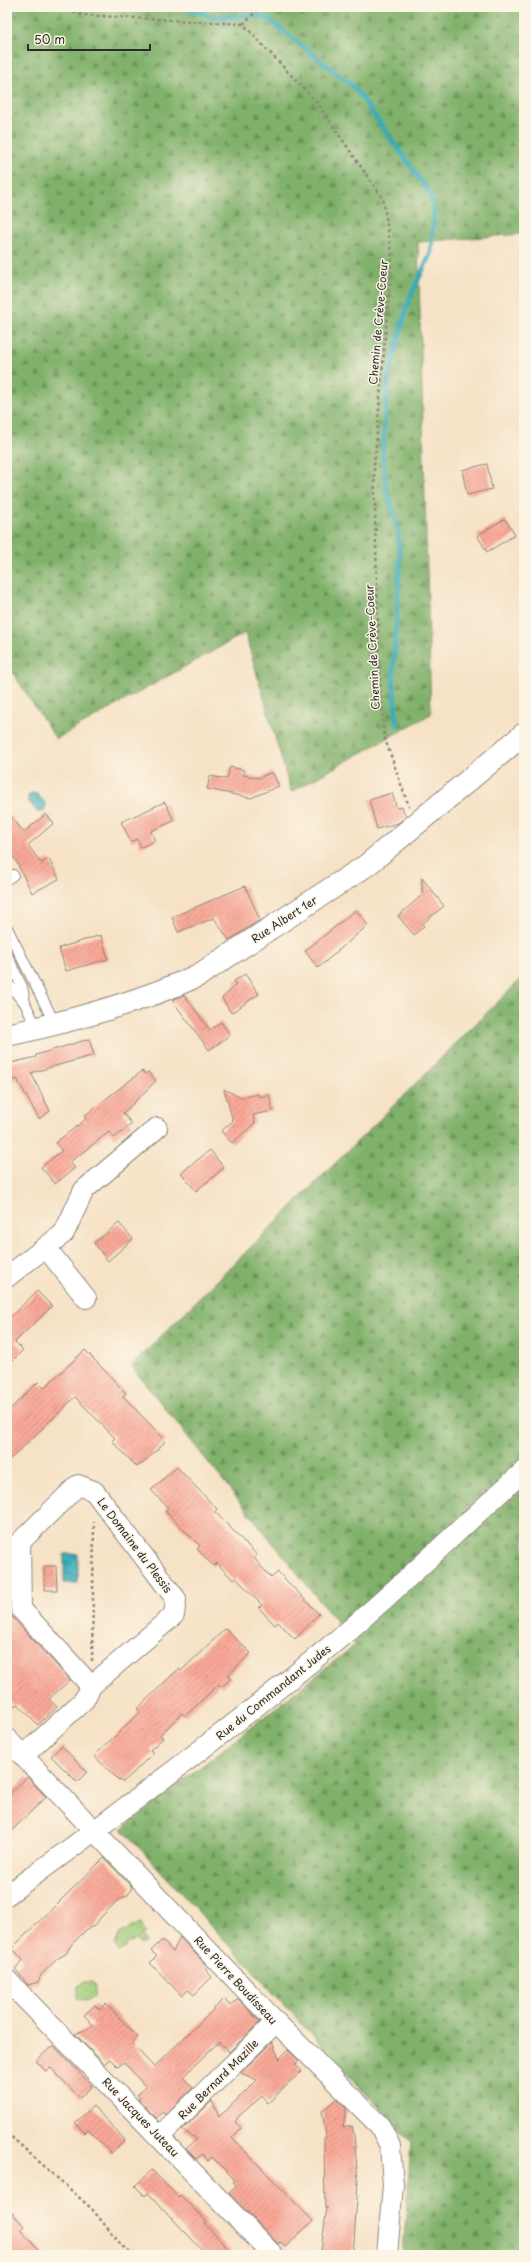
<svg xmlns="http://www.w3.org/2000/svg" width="531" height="2262" font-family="'Playpen Sans',sans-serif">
<defs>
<pattern id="grass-dots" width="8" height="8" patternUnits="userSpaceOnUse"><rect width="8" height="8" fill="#a1ce7b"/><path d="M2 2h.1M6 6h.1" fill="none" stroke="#8bb16a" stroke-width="1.8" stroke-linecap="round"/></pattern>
<pattern id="forest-firs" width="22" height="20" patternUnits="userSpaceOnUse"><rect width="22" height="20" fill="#80b16b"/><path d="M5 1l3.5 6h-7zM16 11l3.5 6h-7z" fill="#699058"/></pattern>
<pattern id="water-waves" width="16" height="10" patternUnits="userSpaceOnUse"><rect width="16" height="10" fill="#3aabb7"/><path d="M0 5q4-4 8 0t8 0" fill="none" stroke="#318b95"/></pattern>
<pattern id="building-hatch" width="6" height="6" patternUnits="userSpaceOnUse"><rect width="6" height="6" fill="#faa998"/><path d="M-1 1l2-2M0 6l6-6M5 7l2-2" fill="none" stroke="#cb8a7c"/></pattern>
</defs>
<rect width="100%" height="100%" fill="#fcf5e5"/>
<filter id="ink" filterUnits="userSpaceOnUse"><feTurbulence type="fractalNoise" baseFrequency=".025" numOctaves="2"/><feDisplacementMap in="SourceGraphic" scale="8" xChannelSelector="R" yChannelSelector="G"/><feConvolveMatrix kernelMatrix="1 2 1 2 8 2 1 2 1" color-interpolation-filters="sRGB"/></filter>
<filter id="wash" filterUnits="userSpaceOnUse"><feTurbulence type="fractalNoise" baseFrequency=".012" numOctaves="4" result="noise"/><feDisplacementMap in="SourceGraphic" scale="16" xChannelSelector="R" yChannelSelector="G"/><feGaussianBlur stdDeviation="0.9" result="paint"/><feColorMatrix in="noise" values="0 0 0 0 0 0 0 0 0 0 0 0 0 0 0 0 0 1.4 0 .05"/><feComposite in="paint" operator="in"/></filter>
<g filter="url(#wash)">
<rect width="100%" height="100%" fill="#f6e2c6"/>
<path fill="url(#grass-dots)" stroke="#667c53" d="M140 1922 146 1933 142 1935 146 1942 140 1945 137 1939 126 1944V1948L119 1952 115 1945 120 1933Z
M85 1982H92L96 1987 95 1996 86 2001 78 1998V1986Z"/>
<path fill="url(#forest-firs)" stroke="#566e4b" d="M7 7H524V234L418 242 431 714 291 792 245 633 56 739 7 664Z
M524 976V2255H403L411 2142 122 1829 355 1645 131 1366Z"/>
<path fill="url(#water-waves)" stroke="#326b71" d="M31 793 37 794 46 804 44 812H37L28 801V797Z
M64 1554H78V1583H64Z"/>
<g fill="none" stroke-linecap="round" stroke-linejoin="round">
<path stroke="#3aabb7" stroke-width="5" d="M178 7 215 17 252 15 268 19 354 87 431 195 434 211 431 252 408 302 388 379 385 414 383 453 386 488 398 529 400 558 393 676 397 725"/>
</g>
<g id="blocks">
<path fill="url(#building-hatch)" d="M487 464 492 489 467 495 462 470Z
M505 519 515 535 487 552 477 535Z
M230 767 244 770 243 775 259 778 272 772 279 786 251 798 207 789 210 776 227 779Z
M392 793 397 808 402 807 406 817 398 823 377 829 369 800Z
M165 802 174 821 151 831 155 841 141 847 137 839 131 842 121 822Z
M7 812 24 832 46 814 54 823 28 845 41 863 49 859 59 879 32 893 14 857 7 863Z
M422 878 444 906 422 924 424 926 414 935 398 916 422 895Z
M245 886 260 920 229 940 214 918 178 932 172 917Z
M356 910 368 925 318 968 305 951Z
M101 935 108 959 66 971 59 948Z
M245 974 259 994 231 1013 222 998 236 985 234 981Z
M184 995 210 1030 221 1022 230 1035 209 1050 172 1000Z
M89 1039 94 1055 31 1073 50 1111 39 1119 17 1079 9 1081 7 1079V1064L36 1057V1055Z
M142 1071 145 1074 148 1072 156 1081 123 1113 132 1124 114 1138 109 1132 70 1162 75 1168 55 1184 41 1167 62 1151 55 1143 86 1119 84 1116Z
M224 1089 241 1098 258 1094 259 1097 269 1095 273 1111 253 1115 255 1123 232 1143 221 1131 233 1121Z
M210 1150 224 1168 196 1191 181 1173Z
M119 1223 133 1239 108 1261 94 1243Z
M37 1291 52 1306 15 1342 23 1350 7 1366V1320Z
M85 1350 126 1393 123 1396 165 1440 163 1444 141 1465 140 1464 137 1467 112 1441 115 1438 75 1397 7 1462V1412L38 1382 44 1388Z
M177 1467 217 1509 215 1512 257 1555 254 1558 271 1578 278 1572 319 1614 295 1639 278 1622 275 1625 259 1608 262 1605 236 1578 233 1580 217 1563 213 1566 197 1549 200 1546 165 1511 168 1508 151 1490Z
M44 1566H56L57 1590H44Z
M7 1604 12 1617 70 1680 49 1699 57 1707 38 1725 18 1704 15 1706 7 1698Z
M225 1629 251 1653 228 1675 231 1678 222 1687 219 1684 185 1716 182 1713 160 1735 163 1738 150 1750 153 1753 133 1773 123 1782 120 1779 119 1780 94 1756 140 1712 137 1709 172 1675 179 1669 181 1671Z
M62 1746 87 1772 77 1782 51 1756Z
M27 1777 46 1797 7 1835V1797Z
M104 1858 132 1887 128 1895 117 1901 100 1918 95 1926 88 1928 71 1945 66 1954 58 1958 41 1975 38 1982 28 1985 15 1969 23 1960 12 1948Z
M180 1937 208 1967 205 1969 212 1977 194 1995 188 1990 182 1996 150 1963 157 1956 151 1951 162 1940 173 1952Z
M224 1999 230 2006 238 1999 260 2022 229 2052 219 2042 208 2052 183 2077 193 2088 165 2115 162 2112 156 2118 138 2099 140 2098 137 2095 146 2087 124 2062 118 2067 110 2059 104 2064 75 2034 94 2026 84 2015 95 2005 100 2010 106 2004 138 2037 132 2044 154 2067Z
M272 2042 279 2059 288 2050 299 2061 295 2064 302 2071 268 2103 262 2096 239 2116 235 2122 241 2128 232 2138 313 2221 285 2247 280 2242 278 2244 229 2193 237 2186 233 2182 235 2180 212 2157 208 2161 202 2154 196 2159 186 2149 197 2139 182 2130 212 2101 219 2117 246 2091 257 2080 241 2073Z
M53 2045 92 2086 80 2098 50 2067 46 2071 36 2061Z
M337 2099 346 2108 343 2128 352 2126 354 2135 358 2181 354 2242 352 2253 345 2252V2255H323L324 2252 321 2251 327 2207 325 2209 324 2138 326 2137 322 2110Z
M93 2106 125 2140 111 2153 88 2130 85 2133 75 2123Z
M152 2170 178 2197 180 2195 201 2216 207 2223 205 2224 234 2255H207L148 2193 145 2196 135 2186Z
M7 2208 24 2226 20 2230 44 2255H7Z"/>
</g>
</g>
<g filter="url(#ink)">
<use href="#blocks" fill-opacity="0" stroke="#908678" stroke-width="1"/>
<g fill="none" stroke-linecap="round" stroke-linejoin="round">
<g stroke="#908678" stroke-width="12">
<path id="service" d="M7 879 13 875
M7 928 55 1024
M7 955 22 987 25 1003 37 1029
M7 983 25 1003"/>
</g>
<g stroke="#908678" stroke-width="22">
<path id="minor" d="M46 1248 86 1298
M7 1277 64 1233 84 1190 157 1128
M7 1739 276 2022 380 2126 390 2146 393 2185 387 2255
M23 1756 84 1700 91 1686 21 1609 20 1542 78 1485 94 1491 176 1599 174 1615 91 1686
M7 1895C121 1812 234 1727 342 1636 405 1583 463 1525 524 1471
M7 1980 273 2255
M160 2136 276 2022"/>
</g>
<g stroke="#908678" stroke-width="24">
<path id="tertiary" d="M7 1035C72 1021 138 1003 199 975L367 865 524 734"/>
</g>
<path stroke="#908678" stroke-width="2.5" stroke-dasharray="3 3" stroke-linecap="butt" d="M62 7 83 15 243 24 318 104 383 199 392 256 374 468 379 665 384 736 409 807
M243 24 261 7
M92 1661 94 1522
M7 2133 92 2209 122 2246 135 2255"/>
<use href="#service" stroke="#fff" stroke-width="10"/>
<use href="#minor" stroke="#fff" stroke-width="20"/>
<use href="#tertiary" stroke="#fff" stroke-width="22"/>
</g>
</g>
<g text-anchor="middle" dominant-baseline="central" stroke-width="3" stroke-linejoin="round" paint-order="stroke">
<g font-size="11" fill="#2b2b2b" stroke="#fcf5e5">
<text transform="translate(378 322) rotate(-85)">Chemin de Crève-Coeur</text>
<text transform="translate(372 647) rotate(-93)">Chemin de Crève-Coeur</text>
<text transform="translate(284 919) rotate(-33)">Rue Albert 1er</text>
<text transform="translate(135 1545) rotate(53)">Le Domaine du Plessis</text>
<text transform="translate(273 1692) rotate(-39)">Rue du Commandant Judes</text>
<text transform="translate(236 1980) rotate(47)">Rue Pierre Boudisseau</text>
<text transform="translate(218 2079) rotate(-45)">Rue Bernard Mazille</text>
<text transform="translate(141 2117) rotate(46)">Rue Jacques Juteau</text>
</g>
</g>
<rect width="531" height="2262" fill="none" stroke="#fcf5e5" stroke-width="24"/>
<path d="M28 44v6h122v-6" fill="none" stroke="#2b2b2b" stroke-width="2"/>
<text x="34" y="44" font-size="12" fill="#2b2b2b" stroke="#fcf5e5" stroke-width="3" paint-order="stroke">50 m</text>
</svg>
